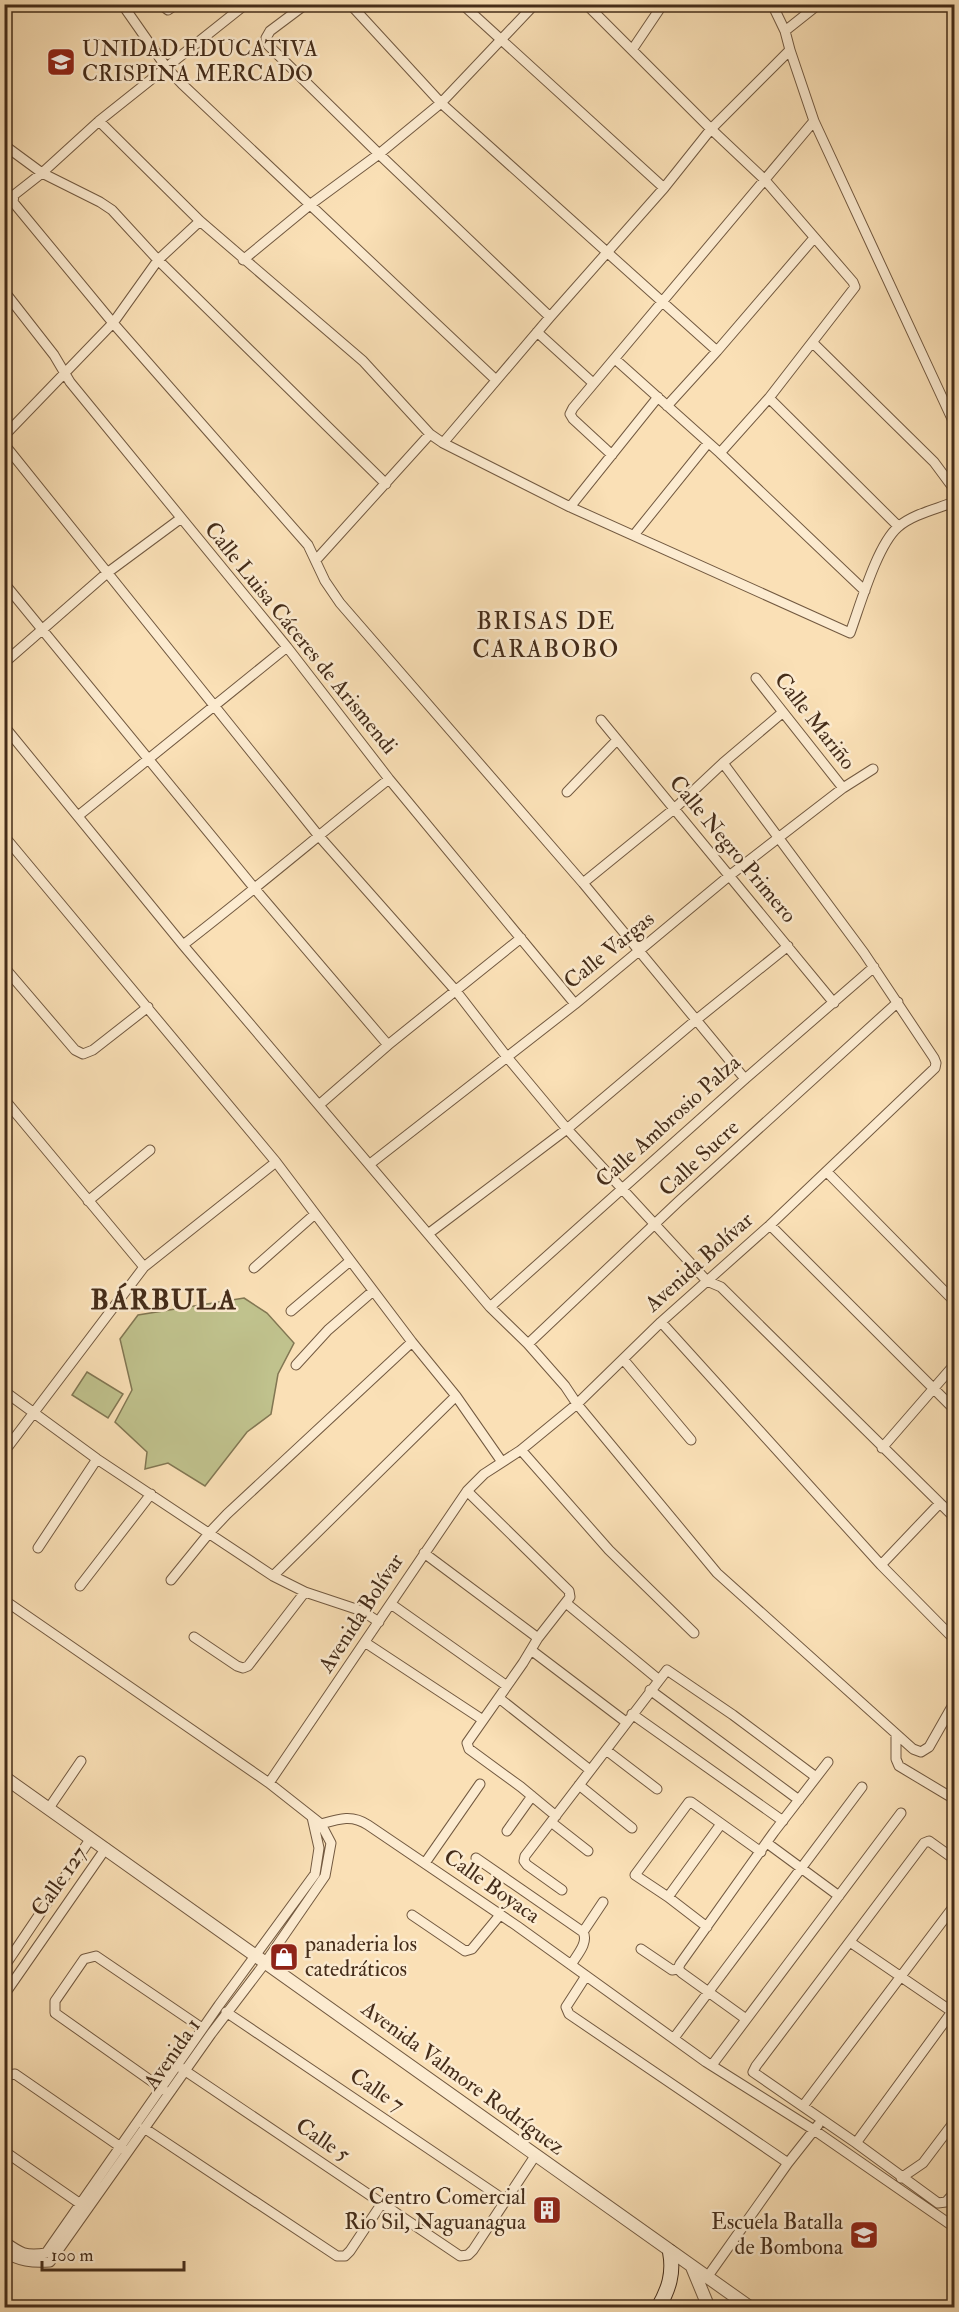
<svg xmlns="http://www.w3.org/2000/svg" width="959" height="2312" font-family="'IM FELL Double Pica',serif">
<rect width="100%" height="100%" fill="#fae0b6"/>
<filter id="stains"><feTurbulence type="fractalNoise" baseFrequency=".00333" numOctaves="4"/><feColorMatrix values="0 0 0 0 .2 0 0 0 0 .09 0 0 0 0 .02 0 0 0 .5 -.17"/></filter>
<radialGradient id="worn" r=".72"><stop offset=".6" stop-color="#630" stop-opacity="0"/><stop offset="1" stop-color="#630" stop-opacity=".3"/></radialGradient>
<path fill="#c0c28d" stroke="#827753" stroke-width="1.5" d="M244 1298 267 1313 294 1343 278 1374 271 1414 247 1432 205 1486 168 1463 145 1469 147 1452 115 1422 132 1390 120 1339 138 1315Z
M87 1372 123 1394 108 1418 72 1395Z"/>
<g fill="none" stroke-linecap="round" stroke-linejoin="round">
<g stroke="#725940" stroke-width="11">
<path id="minor" d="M122 4 166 67 182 84 496 380
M160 4 168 10 177 4
M246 4 99 121 42 173 14 195 13 202 113 323 308 545 325 581 340 603 583 883 745 1079
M306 4 270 31 266 38 268 45 379 154 550 317
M350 4 441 103 717 351
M462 4 664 188
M586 4 711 129 764 179 853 282 855 287 769 398 720 453
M772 4 785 31 790 50 711 129 664 188 550 317 443 443 570 507 850 633C860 606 877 545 898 527 913 514 937 509 954 502
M785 31 819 4
M632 50 663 4
M790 50 814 121 954 423
M99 121 200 221 363 361 430 434 443 443
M4 145 42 173 100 202 112 210 158 260 386 484
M243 260 311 204 379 154 441 103 535 4
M4 291 54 355 70 382 287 647 389 779 575 1004
M537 332 593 383
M813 343 934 462 954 489
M615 359 720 453 865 591
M769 398 898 526
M667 406 717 351 814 238
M4 436 113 323 158 260 200 221
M4 444 318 835 456 991 507 1057 567 1129 707 1281 721 1287 954 1517
M612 455 573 419 570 414 573 408 814 121
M570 507 658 397
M634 535 708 443
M316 560 430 434
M4 583 255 889 388 1045
M4 663 107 573 180 519
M756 678 843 788
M601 720 834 1003
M4 726 183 945 490 1307 528 1344 565 1386 577 1404 717 1573 913 1749 921 1752 929 1747 954 1703
M567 792 617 740
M78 816 287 647
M4 836 276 1162 412 1342 456 1396 502 1462
M583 883 674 809 723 763 782 713
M183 945C253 891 320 834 389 779
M4 967 75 1050 83 1054 93 1050 148 1007
M4 1099 144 1267
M319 1105 388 1045 521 938
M370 1164 575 1004 729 876 843 788 873 769
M827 1172 954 1301
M88 1201 150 1150
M770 1225 954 1409
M428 1234 567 1129 696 1020 788 946
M254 1268 315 1214
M490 1307 745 1079 874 967
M291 1311 350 1261
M661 1322 881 1565 954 1639
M528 1344 679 1201 898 1002
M623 1359 691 1440
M296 1365 328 1330 373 1291
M4 1391 97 1459 273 1576 305 1592 362 1611 379 1622
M882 1448 954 1365
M521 1450 609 1550 694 1633
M4 1452 144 1267 276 1162
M467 1491 569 1591 570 1597 538 1638 523 1663 467 1743 469 1749 521 1787 556 1816
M38 1548 97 1459
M424 1553 538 1638
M881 1565 940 1503
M273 1576 456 1396
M171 1580 210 1532 227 1514 412 1342
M80 1586 151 1494
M4 1600 269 1783 321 1824C338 1819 352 1814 368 1825L517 1926 706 2062 814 2130 954 2227
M566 1603 658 1679
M391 1604 507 1686
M194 1637 237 1666 243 1668 248 1666 305 1592
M366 1643 483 1720
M531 1650 626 1722
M650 1690 799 1800
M499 1698 590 1770
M632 1714 783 1821
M896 1734V1759L899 1766 954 1799
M606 1750 657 1789
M269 1783 467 1491 484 1474 521 1450 577 1404 661 1322 770 1225 935 1068 936 1063 934 1058 864 953 723 763
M579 1785 632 1828
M49 1808 81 1761
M551 1822 588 1851
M721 1824 668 1897 635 1875 689 1802H691L761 1852
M507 1831 532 1796
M767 1843 839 1896
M476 1858 583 1932C589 1943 576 1956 571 1965
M954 1859 929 1841 924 1843 756 2066 753 2072 856 2143 938 2203 946 2202 954 2193
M425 1863 480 1784
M562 1890 527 1865 524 1861 525 1856 667 1670 733 1715 816 1777
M668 1897 707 1927
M412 1915 465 1951 472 1949 500 1915
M583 1932 603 1902
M850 1942 954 2013
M641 1949 672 1970 678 1969
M4 1967 91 1838
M586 1976 566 2007 569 2014 788 2163
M4 1995 106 1848
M226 2012 506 2201
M746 2019 682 1973 678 1969 680 1964 774 1832 828 1762
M674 2038 862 1787
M712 2065 901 1813
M181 2068 460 2256 468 2255 473 2250 535 2156
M4 2076 15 2074 125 2150
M164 2090 55 2013V2001L84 1959 96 1956 202 2028
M803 2106 954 1906
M144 2128 337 2256H345L350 2251 382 2203
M856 2143 954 2009
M4 2151 82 2205
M901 2178 923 2163 954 2122
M4 2241C21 2253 25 2256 46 2253L219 2005 315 1874 319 1848 312 1817
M4 2252C19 2262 32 2263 50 2262L211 2034 265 1963 325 1876 331 1843 321 1824
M708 2276 788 2163 818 2125"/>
</g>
<g stroke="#725940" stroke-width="14">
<path id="tertiary" d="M4 1777 751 2308
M692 2267 709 2308"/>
</g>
<g stroke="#442c19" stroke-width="16">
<path id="secondary" d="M658 2308C669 2289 674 2273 670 2252"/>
</g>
<use href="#minor" stroke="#fcebd0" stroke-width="9"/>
<use href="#tertiary" stroke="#fcebd0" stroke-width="12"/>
<use href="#secondary" stroke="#fcebd0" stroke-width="14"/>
</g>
<defs>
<g id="school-square" transform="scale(1.5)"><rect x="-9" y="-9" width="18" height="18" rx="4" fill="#8f2418" stroke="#fcebd0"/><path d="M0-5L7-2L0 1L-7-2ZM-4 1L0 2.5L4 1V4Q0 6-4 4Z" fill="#fff"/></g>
<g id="shop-square" transform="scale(1.5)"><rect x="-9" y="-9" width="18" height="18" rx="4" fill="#8f2418" stroke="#fcebd0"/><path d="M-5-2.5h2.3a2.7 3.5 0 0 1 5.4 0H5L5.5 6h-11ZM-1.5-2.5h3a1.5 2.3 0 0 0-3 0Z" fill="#fff"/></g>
<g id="building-square" transform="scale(1.5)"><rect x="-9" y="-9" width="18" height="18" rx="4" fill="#8f2418" stroke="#fcebd0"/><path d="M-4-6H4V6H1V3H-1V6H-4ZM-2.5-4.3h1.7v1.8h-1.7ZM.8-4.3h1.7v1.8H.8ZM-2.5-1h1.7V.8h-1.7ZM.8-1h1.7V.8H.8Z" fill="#fff"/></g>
</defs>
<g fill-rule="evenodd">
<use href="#school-square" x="61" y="62"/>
<use href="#shop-square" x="284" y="1957"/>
<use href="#building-square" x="547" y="2210"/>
<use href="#school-square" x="864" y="2235"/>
</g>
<g text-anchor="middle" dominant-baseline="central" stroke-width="5" stroke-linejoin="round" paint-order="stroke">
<g font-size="22" fill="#442c19" stroke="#fcebd0" text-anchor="start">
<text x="82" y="49">UNIDAD EDUCATIVA<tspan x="82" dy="25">CRISPINA MERCADO</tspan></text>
<text x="305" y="1944">panaderia los<tspan x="305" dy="25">catedráticos</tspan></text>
<text x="526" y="2197" text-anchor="end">Centro Comercial<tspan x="526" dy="25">Rio Sil, Naguanagua</tspan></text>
<text x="843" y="2222" text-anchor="end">Escuela Batalla<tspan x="843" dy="25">de Bombona</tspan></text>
</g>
<g font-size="22" fill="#442c19" stroke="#fcebd0">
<text transform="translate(301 638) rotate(51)">Calle Luisa Cáceres de Arismendi</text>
<text transform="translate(815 721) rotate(52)">Calle Mariño</text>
<text transform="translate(733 849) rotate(50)">Calle Negro Primero</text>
<text transform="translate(609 950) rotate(-39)">Calle Vargas</text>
<text transform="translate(668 1121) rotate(-42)">Calle Ambrosio Palza</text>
<text transform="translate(699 1158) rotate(-43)">Calle Sucre</text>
<text transform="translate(699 1262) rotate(-42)">Avenida Bolívar</text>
<text transform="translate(361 1613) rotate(-57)">Avenida Bolívar</text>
<text transform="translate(59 1881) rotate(-55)">Calle 127</text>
<text transform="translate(492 1886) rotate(35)">Calle Boyaca</text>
<text transform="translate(172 2054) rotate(-55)">Avenida 1</text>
<text transform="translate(463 2078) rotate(36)">Avenida Valmore Rodríguez</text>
<text transform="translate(377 2090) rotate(34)">Calle 7</text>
<text transform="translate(323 2140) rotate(34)">Calle 5</text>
</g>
<g font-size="24" letter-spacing="1.5" fill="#442c19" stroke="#fcebd0">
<text x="546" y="621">BRISAS DE<tspan x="546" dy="28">CARABOBO</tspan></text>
</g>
<g font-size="28" font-weight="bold" letter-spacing="1.5" fill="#442c19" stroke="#fcebd0">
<text x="164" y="1300">BÁRBULA</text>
</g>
</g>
<rect width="959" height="2312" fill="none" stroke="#fae0b6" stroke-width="24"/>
<rect x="6" y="6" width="947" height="2300" fill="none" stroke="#442c19" stroke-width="3"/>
<rect x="12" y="12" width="935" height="2288" fill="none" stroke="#442c19" stroke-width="1.5"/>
<path d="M42 2261v9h142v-9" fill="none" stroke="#442c19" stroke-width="3"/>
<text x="51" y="2261" font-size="18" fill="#442c19" stroke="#fcebd0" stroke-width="4.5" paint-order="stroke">100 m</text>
<rect width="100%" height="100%" filter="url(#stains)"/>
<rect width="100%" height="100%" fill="url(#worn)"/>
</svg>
